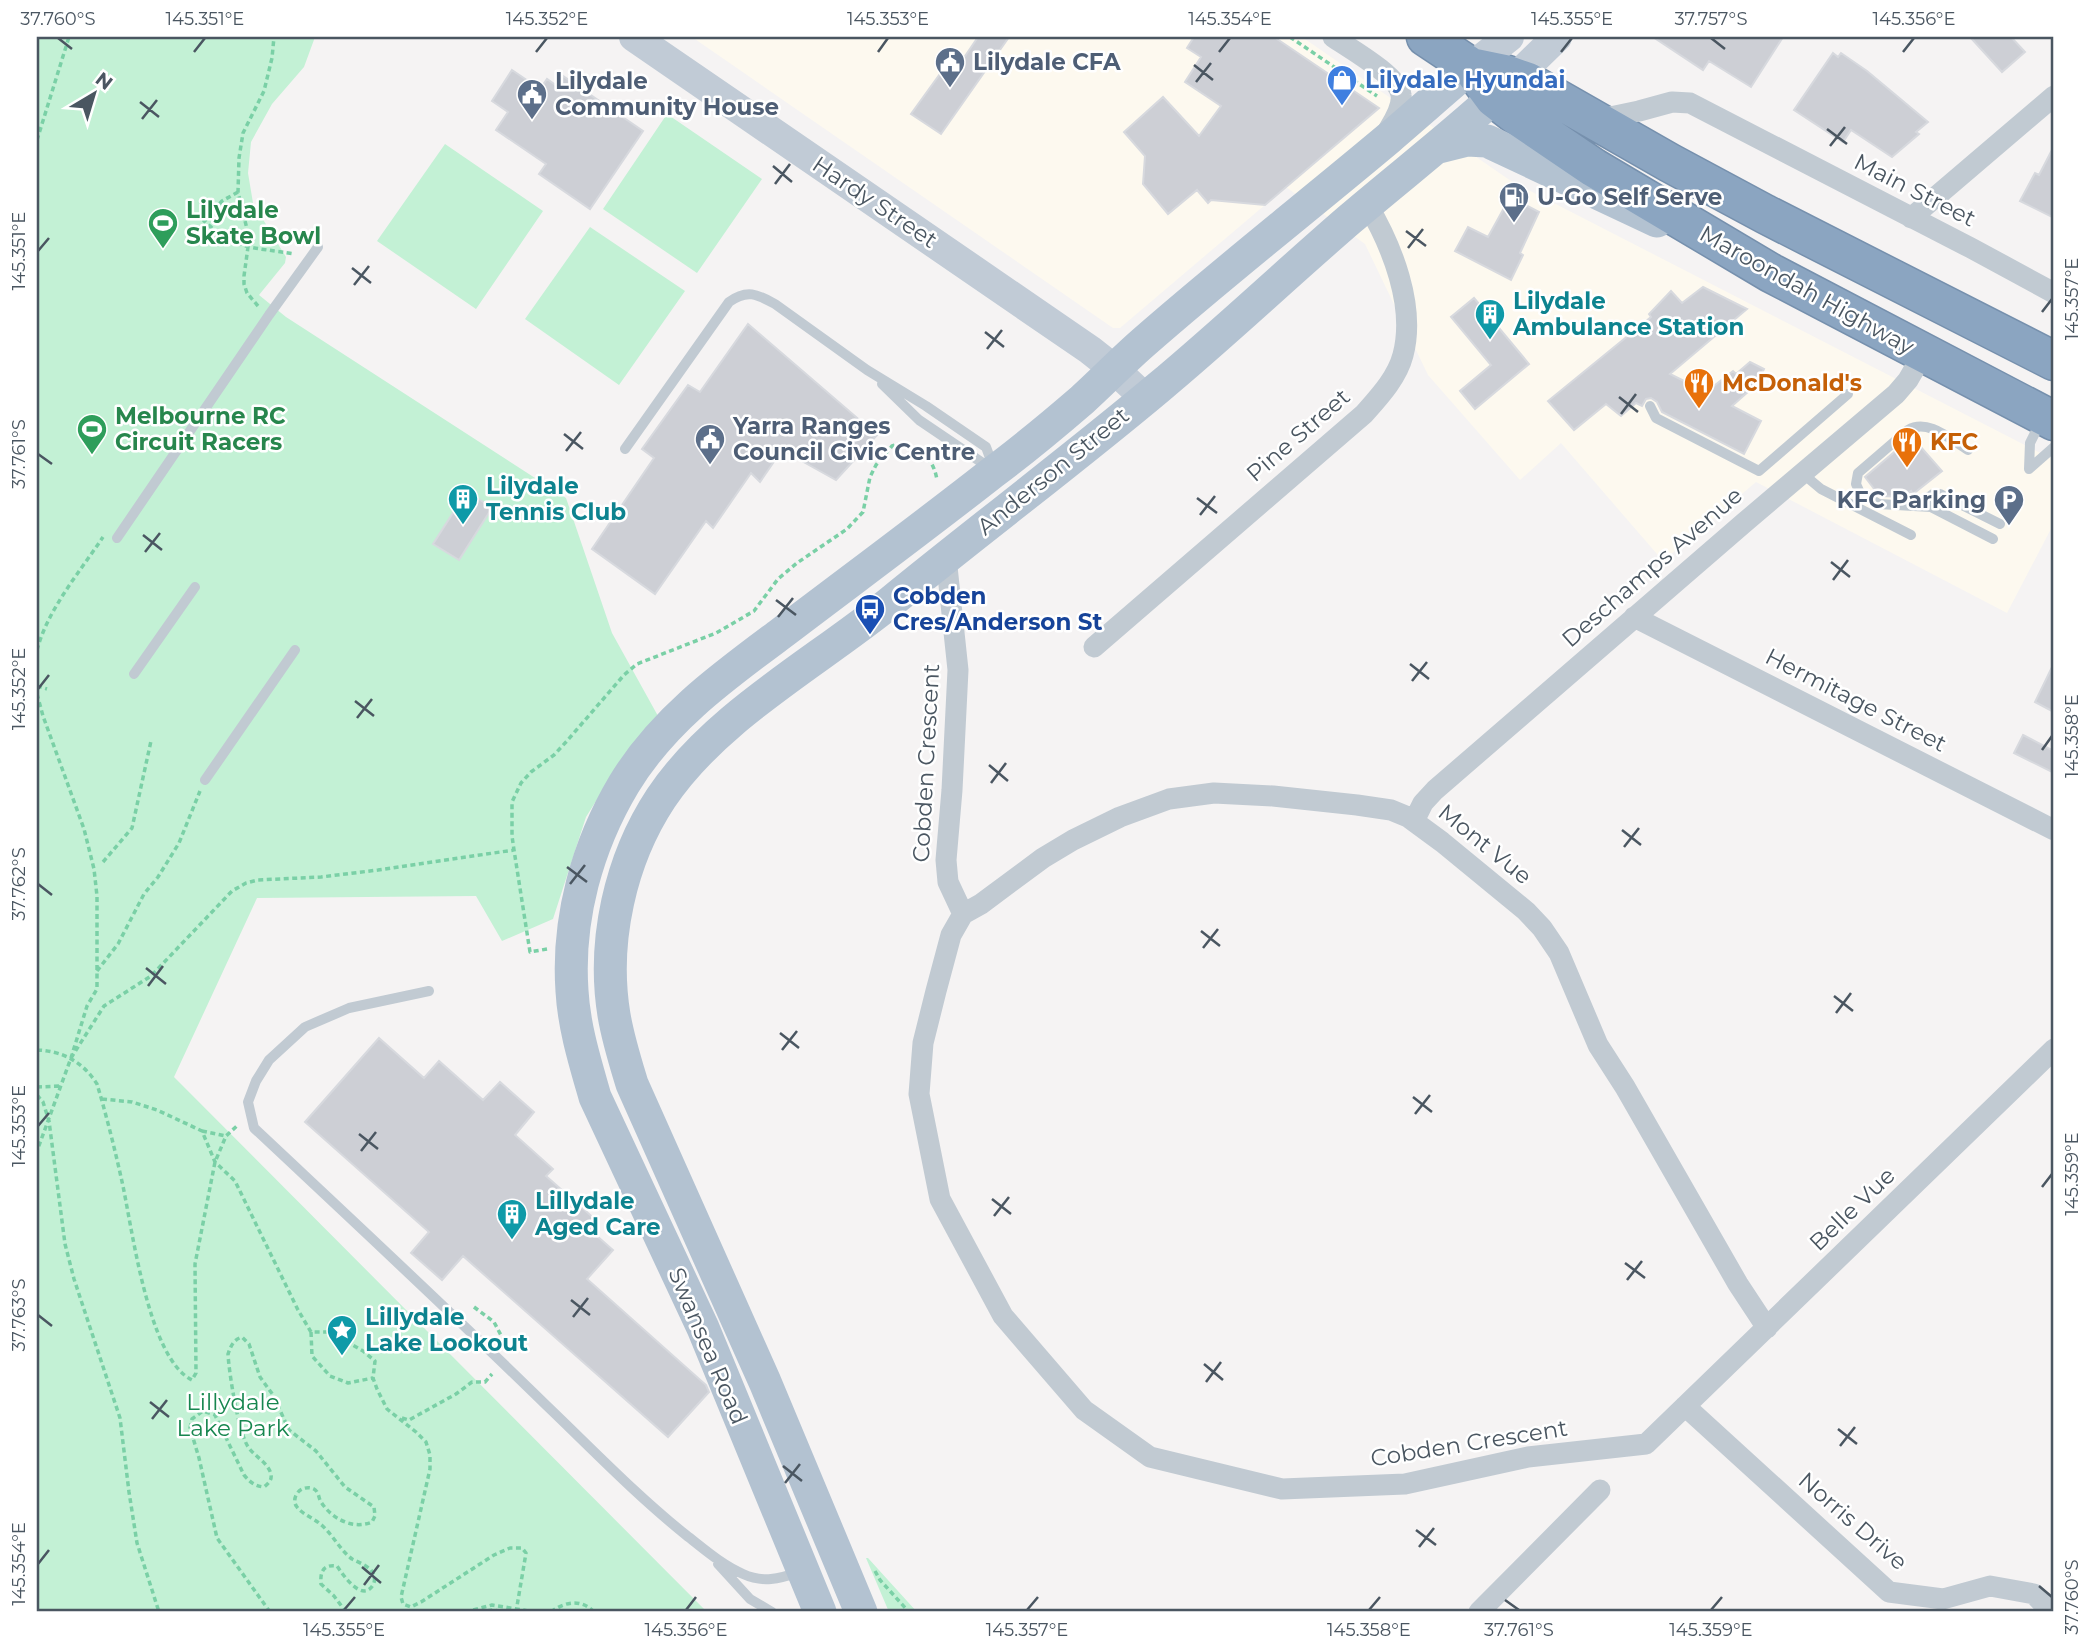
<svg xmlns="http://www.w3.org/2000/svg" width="2091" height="1649" font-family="Montserrat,sans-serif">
<rect width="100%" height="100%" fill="#f5f3f3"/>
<path fill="#fdf9ef" d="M692 37H1302L1511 181 2054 460V523L2007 613 1756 482 1663 561 1561 443 1520 480 1428 375 1365 244 1286 187 1120 328H1113Z"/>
<path fill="#c3f1d5" d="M37 37H315L304 67 272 104 251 142 248 173 253 203 286 257 285 263 259 295 286 317 566 498 612 633 658 716 618 766 586 817 553 919 502 941 476 896 257 898 174 1077 707 1612H37Z
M667 114 762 179 697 273 603 209Z
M445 144 543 211 476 309 377 241Z
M590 227 685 291 619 385 525 319Z
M866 1558H868L917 1612H889Z"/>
<path fill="#cdcfd5" stroke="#d7d9de" stroke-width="2" d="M978 37H1009L941 134 911 114 950 60 959 65Z
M1194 37H1274L1379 108 1265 205 1211 200 1208 203 1197 190 1168 214 1143 184 1145 156 1124 132 1163 97 1199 136 1221 106 1185 82 1201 57 1187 48Z
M1653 37H1783L1751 87 1709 61 1703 70Z
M1970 37H2011L2025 52 2002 72Z
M1833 53 1838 57 1841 53 1867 71 1928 122 1916 132 1919 134 1892 157 1851 130 1843 142 1794 110Z
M512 70 540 89 547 79 557 86 563 76 643 131 590 209 539 174 546 164 496 130 508 112 492 101Z
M2054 146V218L2020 201 2035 173 2039 175Z
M1510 197 1539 212 1520 253 1523 255 1511 280 1455 251 1468 227 1488 237Z
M1703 287 1747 309 1670 374 1706 392 1733 371 1736 374 1750 362 1764 369 1757 384 1732 406 1761 421 1744 454 1662 412 1657 402 1651 398 1646 399 1642 406 1636 403 1621 416 1606 404 1574 430 1548 401 1651 317 1649 314 1671 291 1682 303Z
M1474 298 1529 364 1475 409 1460 391 1491 365 1451 317Z
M748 324 877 435 836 480 782 450 760 482 751 473 713 528 706 521 655 594 592 549 654 458 642 449 688 385 700 392Z
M1912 437 1942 471 1913 494 1911 491 1903 497 1882 496 1878 494 1865 477Z
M467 491 492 508 459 560 433 544Z
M2054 663V712L2035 702Z
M2023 735 2054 751V773L2014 753Z
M379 1038 424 1078 439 1061 483 1100 500 1082 534 1112 515 1135 553 1169 546 1176 597 1221 589 1229 613 1250 587 1279 706 1385 709 1392 668 1437 463 1256 442 1280 411 1253 429 1232 305 1122Z"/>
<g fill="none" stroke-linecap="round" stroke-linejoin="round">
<g stroke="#7690ad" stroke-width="41">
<path id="highway" d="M1426 37 1471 67 1494 98 1516 115 1594 168 1771 273 2054 421
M1471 67 1505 74 1528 82 1670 163 1765 214 2054 361"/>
</g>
<path stroke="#7ad0a6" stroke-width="3.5" stroke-dasharray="5 3.5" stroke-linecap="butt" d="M1290 37 1377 96
M37 140 69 37
M238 192 222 201 204 221C237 251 254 247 295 254
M258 306 247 293 244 284V276L248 247 247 229 238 192 239 158 243 133 264 91 272 58 274 37
M37 650C48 609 79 573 103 537
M37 686 47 689
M37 694 43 716 84 829 94 869 97 896V989L87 1006 71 1058 37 1151
M103 862 132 828 151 741
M547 949 530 952 514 850 512 836V802L521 783 531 772 554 755 566 742 624 675 637 664 716 633 754 611 778 579 797 563 847 529 863 512 870 477 876 465 892 446 901 443C921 447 934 460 937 480
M97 971 118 944 144 894 158 877 179 843 200 791
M37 1050C63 1051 83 1062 97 1084 106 1114 114 1146 121 1177 132 1224 147 1358 192 1380L196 1373 195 1264 215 1162 226 1136 238 1125
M71 1058 104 1006 151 976 232 891 246 883 258 880 321 877 378 870 514 850
M37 1087 61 1086
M37 1095 43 1102 49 1121 65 1244 74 1279 120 1418 129 1492 137 1543 159 1612
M102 1099 132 1102 157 1110 202 1131 215 1162 235 1181 298 1310 311 1332H330L363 1351 375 1361 373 1378 377 1389 387 1409 416 1432 426 1442 430 1455V1469L404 1584 401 1597 403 1604 411 1607 421 1602 494 1555 510 1548H522L526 1553 516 1612
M202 1131 226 1136
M474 1307 494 1322 504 1341
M311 1332 312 1356 330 1376 348 1383 373 1378
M402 1418 409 1420 418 1415 456 1394 472 1382H485L492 1374
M875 1571 880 1580 909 1612
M270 1612 217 1538 199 1458 190 1428 192 1419 203 1411 215 1415 244 1475C250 1482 254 1486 264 1487 269 1483 272 1480 271 1474 268 1462 252 1455 247 1445 238 1429 229 1373 228 1354 231 1346 233 1340 242 1337L249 1344 260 1377 273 1395 289 1430 316 1451 345 1487 374 1507 375 1516 372 1522C353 1530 332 1519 321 1502 319 1499 319 1495 317 1492 314 1487 307 1487 302 1489 296 1492 292 1501 297 1507 302 1514 313 1518 319 1523 332 1533 339 1549 352 1559 358 1562 366 1565 371 1570 374 1574 376 1580 373 1585 362 1603 343 1575 337 1566 323 1564 320 1572 321 1584L334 1596 346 1612
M465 1612 492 1605 535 1612
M479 1612 493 1610 503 1612
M551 1612C564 1602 581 1598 594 1612"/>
<path stroke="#c1cad2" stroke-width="10" d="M882 384 919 420 990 468
M1650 406 1656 418 1759 471 1848 394
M625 449 729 302C747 289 757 294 775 304L867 370 926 406 983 445 986 447 993 466
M1968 450C1951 440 1928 418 1908 430L1858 473 1856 484 1860 493 1879 504 1931 507 1993 539
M2029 469 2030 443 2041 421
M2029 469 2054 447
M1802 473 1821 489 1911 535
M1917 506 1933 494H1940L2000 524
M117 538 269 315 318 247
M134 674 195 587
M205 780 295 650
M429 991 349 1008 305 1027 269 1060 256 1081 248 1102 254 1128C352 1220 450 1311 546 1405 592 1449 636 1495 686 1535 704 1549 722 1565 743 1574 763 1583 779 1579 799 1572
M718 1564 750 1599 772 1612"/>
<path stroke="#c1cad2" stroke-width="21" d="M1333 37C1349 48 1399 76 1401 95 1403 108 1393 122 1387 132
M1596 120 1639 111 1672 102 1690 103 1971 248 2054 293
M1911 218 2054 96
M946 557 958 670 952 790 946 860 948 882 963 914 951 935 936 991 923 1043 919 1094 940 1199 1003 1316 1084 1410 1150 1457 1282 1489 1405 1484 1528 1457 1646 1444 2054 1049
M1634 617 2054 830
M1094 647 1364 414C1379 397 1397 378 1403 355 1416 306 1392 246 1367 204
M1414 821 1423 803 1435 790 1745 522 1896 394 1908 380 1923 354
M963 914 981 904 1043 858 1073 840 1120 817 1169 799 1214 793 1273 796 1357 805 1391 810 1408 817 1442 842 1526 911 1542 928 1559 953 1598 1045 1625 1087 1738 1284 1767 1328
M1685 1406 1889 1592 1943 1599 1990 1586 2034 1594 2051 1612
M1479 1612 1600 1490"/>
<path stroke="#c1cbd6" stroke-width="30" d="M634 37 1090 350 1114 369 1145 398
M1471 67 1509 37
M1516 77 1557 37"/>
<path stroke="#b3c2d1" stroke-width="33" d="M1439 147 1467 140 1487 141 1657 221
M820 1612 703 1328 595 1097C585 1062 574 1027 572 991 567 919 587 846 624 784 662 721 721 678 779 635 850 581 922 528 992 473 1023 450 1053 425 1082 400 1103 381 1123 360 1145 341 1225 271 1308 206 1389 138 1417 114 1444 90 1471 67
M861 1612 765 1382 632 1084C625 1061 618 1039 614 1015 602 942 620 860 661 798 716 716 816 663 892 601 980 529 1071 461 1158 388 1223 334 1285 275 1350 219 1404 173 1460 130 1512 81"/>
<use href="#highway" stroke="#8ba5c1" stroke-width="38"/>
</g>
<path fill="none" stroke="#4a5661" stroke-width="2.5" d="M58 38 72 49M1711 38 1725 49M194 52 205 38M536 52 547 38M878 52 888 38M1219 52 1230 38M1561 52 1572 38M1903 52 1914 38M1194 65 1213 80M1196 82 1211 63M140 102 159 117M142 119 157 100M1827 129 1847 144M1830 146 1845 127M773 166 792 182M775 184 790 164M1406 231 1426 246M1408 248 1423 229M38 251 49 238M352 268 371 283M354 285 369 266M2042 312 2052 299M985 332 1004 347M987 349 1002 330M1619 397 1638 412M1621 414 1636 394M564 434 583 449M566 451 581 432M38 454 52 464M1197 498 1217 513M1200 515 1215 496M143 535 162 550M145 552 160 533M1831 562 1850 577M1833 580 1848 560M776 600 796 615M778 617 793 598M1410 664 1429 679M1412 681 1427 662M38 689 49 675M355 701 374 716M357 718 372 699M2042 750 2052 736M989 765 1008 781M991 783 1006 763M1622 830 1641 845M1624 847 1639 828M567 867 587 882M38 884 52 895M570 884 585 865M1201 931 1220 946M1203 948 1218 929M146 968 166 984M148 986 163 966M1834 996 1853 1011M1836 1013 1851 993M780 1033 799 1048M782 1050 797 1031M1413 1097 1432 1112M1415 1114 1430 1095M38 1126 49 1113M359 1134 378 1149M361 1151 376 1132M2042 1187 2052 1174M992 1199 1011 1214M994 1216 1009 1197M1625 1263 1645 1278M1627 1280 1642 1261M571 1300 590 1315M38 1315 52 1326M573 1317 588 1298M1204 1364 1223 1380M1206 1382 1221 1362M150 1402 169 1417M152 1419 167 1400M1838 1429 1857 1444M1840 1446 1855 1427M783 1466 802 1481M785 1483 800 1464M1416 1530 1436 1545M1419 1547 1434 1528M38 1564 49 1550M362 1567 381 1583M364 1585 379 1565M2039 1586 2052 1597M1505 1600 1519 1610M344 1610 355 1597M686 1610 696 1597M1027 1610 1038 1597M1369 1610 1380 1597M1711 1610 1722 1597"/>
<defs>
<g id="civic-pin" transform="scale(1.575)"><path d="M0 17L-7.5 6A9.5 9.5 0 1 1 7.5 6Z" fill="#5c6f8a" stroke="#fff"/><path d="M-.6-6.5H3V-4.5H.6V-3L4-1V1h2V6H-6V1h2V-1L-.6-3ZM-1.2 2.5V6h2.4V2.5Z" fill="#fff"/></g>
<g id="shop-pin" transform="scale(1.575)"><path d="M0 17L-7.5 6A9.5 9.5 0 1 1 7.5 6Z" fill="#3f7fe0" stroke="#fff"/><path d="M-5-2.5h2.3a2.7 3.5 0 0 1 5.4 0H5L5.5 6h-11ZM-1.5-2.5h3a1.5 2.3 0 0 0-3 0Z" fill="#fff"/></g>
<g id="fuel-pin" transform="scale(1.575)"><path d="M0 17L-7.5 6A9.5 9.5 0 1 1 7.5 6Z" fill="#5c6f8a" stroke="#fff"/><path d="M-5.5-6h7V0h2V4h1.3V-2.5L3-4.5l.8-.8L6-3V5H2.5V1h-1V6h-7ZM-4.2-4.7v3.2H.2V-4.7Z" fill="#fff"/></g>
<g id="stadium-pin" transform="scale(1.575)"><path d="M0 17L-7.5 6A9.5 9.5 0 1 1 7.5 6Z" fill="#2e9e5b" stroke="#fff"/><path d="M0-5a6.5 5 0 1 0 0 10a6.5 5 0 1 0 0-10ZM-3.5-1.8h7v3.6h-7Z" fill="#fff"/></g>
<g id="building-pin" transform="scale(1.575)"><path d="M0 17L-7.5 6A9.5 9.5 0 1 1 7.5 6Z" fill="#0f9aa8" stroke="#fff"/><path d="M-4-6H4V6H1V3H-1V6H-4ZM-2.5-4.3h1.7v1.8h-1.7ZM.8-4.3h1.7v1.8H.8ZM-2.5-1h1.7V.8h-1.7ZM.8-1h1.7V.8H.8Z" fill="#fff"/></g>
<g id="restaurant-pin" transform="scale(1.575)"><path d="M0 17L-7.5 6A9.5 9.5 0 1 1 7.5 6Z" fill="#e8710a" stroke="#fff"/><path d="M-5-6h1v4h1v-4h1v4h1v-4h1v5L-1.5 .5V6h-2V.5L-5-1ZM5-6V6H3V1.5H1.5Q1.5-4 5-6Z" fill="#fff"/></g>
<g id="parking-pin" transform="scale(1.575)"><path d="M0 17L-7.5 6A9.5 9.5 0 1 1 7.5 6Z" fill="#5c6f8a" stroke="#fff"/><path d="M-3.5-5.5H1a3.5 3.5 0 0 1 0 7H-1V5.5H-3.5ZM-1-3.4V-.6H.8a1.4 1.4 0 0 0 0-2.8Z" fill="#fff"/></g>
<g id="bus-pin" transform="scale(1.575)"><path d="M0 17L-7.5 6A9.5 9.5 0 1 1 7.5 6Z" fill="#1a4fb4" stroke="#fff"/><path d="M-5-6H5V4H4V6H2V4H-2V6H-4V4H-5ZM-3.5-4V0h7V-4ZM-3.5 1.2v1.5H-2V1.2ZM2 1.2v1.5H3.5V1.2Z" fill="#fff"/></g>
<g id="sight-pin" transform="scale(1.575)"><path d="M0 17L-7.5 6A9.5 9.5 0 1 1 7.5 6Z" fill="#0f9aa8" stroke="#fff"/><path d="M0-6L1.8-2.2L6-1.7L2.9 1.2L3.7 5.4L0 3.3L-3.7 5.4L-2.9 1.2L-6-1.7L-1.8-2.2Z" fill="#fff"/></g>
</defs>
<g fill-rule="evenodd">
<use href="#civic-pin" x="950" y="62"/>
<use href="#shop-pin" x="1342" y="80"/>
<use href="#civic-pin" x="532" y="94"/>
<use href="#fuel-pin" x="1514" y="197"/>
<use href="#stadium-pin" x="163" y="223"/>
<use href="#building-pin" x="1490" y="314"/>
<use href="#restaurant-pin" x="1699" y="383"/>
<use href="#stadium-pin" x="92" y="429"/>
<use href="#civic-pin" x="710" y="439"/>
<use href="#restaurant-pin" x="1907" y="442"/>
<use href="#building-pin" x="463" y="499"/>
<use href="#parking-pin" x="2009" y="500"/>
<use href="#bus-pin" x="870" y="609"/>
<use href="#building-pin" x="512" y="1214"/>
<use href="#sight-pin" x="342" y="1330"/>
</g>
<g text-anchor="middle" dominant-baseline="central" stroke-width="5" stroke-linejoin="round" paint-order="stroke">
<g font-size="23" font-weight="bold" fill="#4e5e75" stroke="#fff" text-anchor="start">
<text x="973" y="62">Lilydale CFA</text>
<text x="555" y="81">Lilydale<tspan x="555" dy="26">Community House</tspan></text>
<text x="1537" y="197">U-Go Self Serve</text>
<text x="733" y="426">Yarra Ranges<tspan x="733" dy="26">Council Civic Centre</tspan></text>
<text x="1986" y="500" text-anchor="end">KFC Parking</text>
</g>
<g font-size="23" font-weight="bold" fill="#366cbe" stroke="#fff" text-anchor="start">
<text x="1365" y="80">Lilydale Hyundai</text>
</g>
<g font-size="23" fill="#4a5661" stroke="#fff">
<text transform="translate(1915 190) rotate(27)">Main Street</text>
<text transform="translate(875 202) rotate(34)">Hardy Street</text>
<text transform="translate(1807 290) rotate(29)">Maroondah Highway</text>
<text transform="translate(1298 435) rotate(-41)">Pine Street</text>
<text transform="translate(1053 471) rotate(-39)">Anderson Street</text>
<text transform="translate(1652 567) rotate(-41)">Deschamps Avenue</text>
<text transform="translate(1856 700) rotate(27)">Hermitage Street</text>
<text transform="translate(926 763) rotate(-87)">Cobden Crescent</text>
<text transform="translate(1485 844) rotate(39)">Mont Vue</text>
<text transform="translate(1852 1209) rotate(-44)">Belle Vue</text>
<text transform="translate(708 1346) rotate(67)">Swansea Road</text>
<text transform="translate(1469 1443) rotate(-9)">Cobden Crescent</text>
<text transform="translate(1853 1521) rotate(41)">Norris Drive</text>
</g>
<g font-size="23" font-weight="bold" fill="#27864d" stroke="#fff" text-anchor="start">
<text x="186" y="210">Lilydale<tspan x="186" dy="26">Skate Bowl</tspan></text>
<text x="115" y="416">Melbourne RC<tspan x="115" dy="26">Circuit Racers</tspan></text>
</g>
<g font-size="23" font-weight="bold" fill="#0d838f" stroke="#fff" text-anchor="start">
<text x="1513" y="301">Lilydale<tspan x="1513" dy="26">Ambulance Station</tspan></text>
<text x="486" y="486">Lilydale<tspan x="486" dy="26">Tennis Club</tspan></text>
<text x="535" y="1201">Lillydale<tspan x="535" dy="26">Aged Care</tspan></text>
<text x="365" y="1317">Lillydale<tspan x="365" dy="26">Lake Lookout</tspan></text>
</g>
<g font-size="23" font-weight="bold" fill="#c56008" stroke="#fff" text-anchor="start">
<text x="1722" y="383">McDonald's</text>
<text x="1930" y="442">KFC</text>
</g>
<g font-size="23" font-weight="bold" fill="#164399" stroke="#fff" text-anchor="start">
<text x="893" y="596">Cobden<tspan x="893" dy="26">Cres/Anderson St</tspan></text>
</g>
<g font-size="23" fill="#17864f" stroke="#fff">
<text x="233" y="1402">Lillydale<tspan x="233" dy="26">Lake Park</tspan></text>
</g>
</g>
<rect width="2091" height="1649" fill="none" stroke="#ffffff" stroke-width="77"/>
<g transform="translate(94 94) rotate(38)" stroke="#ffffff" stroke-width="5" paint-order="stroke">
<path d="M0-5L12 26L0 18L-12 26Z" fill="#4a5661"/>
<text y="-10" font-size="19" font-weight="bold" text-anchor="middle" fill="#4a5661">N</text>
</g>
<rect x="38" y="38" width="2014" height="1572" fill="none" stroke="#4a5661" stroke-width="2.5"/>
<g font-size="18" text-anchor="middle" fill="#4a5661">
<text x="58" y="25">37.760°S</text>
<text x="205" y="25">145.351°E</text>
<text x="547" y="25">145.352°E</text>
<text x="888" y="25">145.353°E</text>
<text x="1230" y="25">145.354°E</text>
<text x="1572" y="25">145.355°E</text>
<text x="1711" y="25">37.757°S</text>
<text x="1914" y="25">145.356°E</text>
<text transform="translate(19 251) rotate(-90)" y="6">145.351°E</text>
<text transform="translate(2072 299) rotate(-90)" y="6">145.357°E</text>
<text transform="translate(19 454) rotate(-90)" y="6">37.761°S</text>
<text transform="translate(19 689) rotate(-90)" y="6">145.352°E</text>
<text transform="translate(2072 736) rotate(-90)" y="6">145.358°E</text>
<text transform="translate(19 884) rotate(-90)" y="6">37.762°S</text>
<text transform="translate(19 1126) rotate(-90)" y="6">145.353°E</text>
<text transform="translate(2072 1174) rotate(-90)" y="6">145.359°E</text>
<text transform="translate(19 1315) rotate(-90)" y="6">37.763°S</text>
<text transform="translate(19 1564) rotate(-90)" y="6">145.354°E</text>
<text transform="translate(2072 1597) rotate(-90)" y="6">37.760°S</text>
<text x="344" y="1636">145.355°E</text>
<text x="686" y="1636">145.356°E</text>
<text x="1027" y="1636">145.357°E</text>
<text x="1369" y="1636">145.358°E</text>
<text x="1519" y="1636">37.761°S</text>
<text x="1711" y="1636">145.359°E</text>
</g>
</svg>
